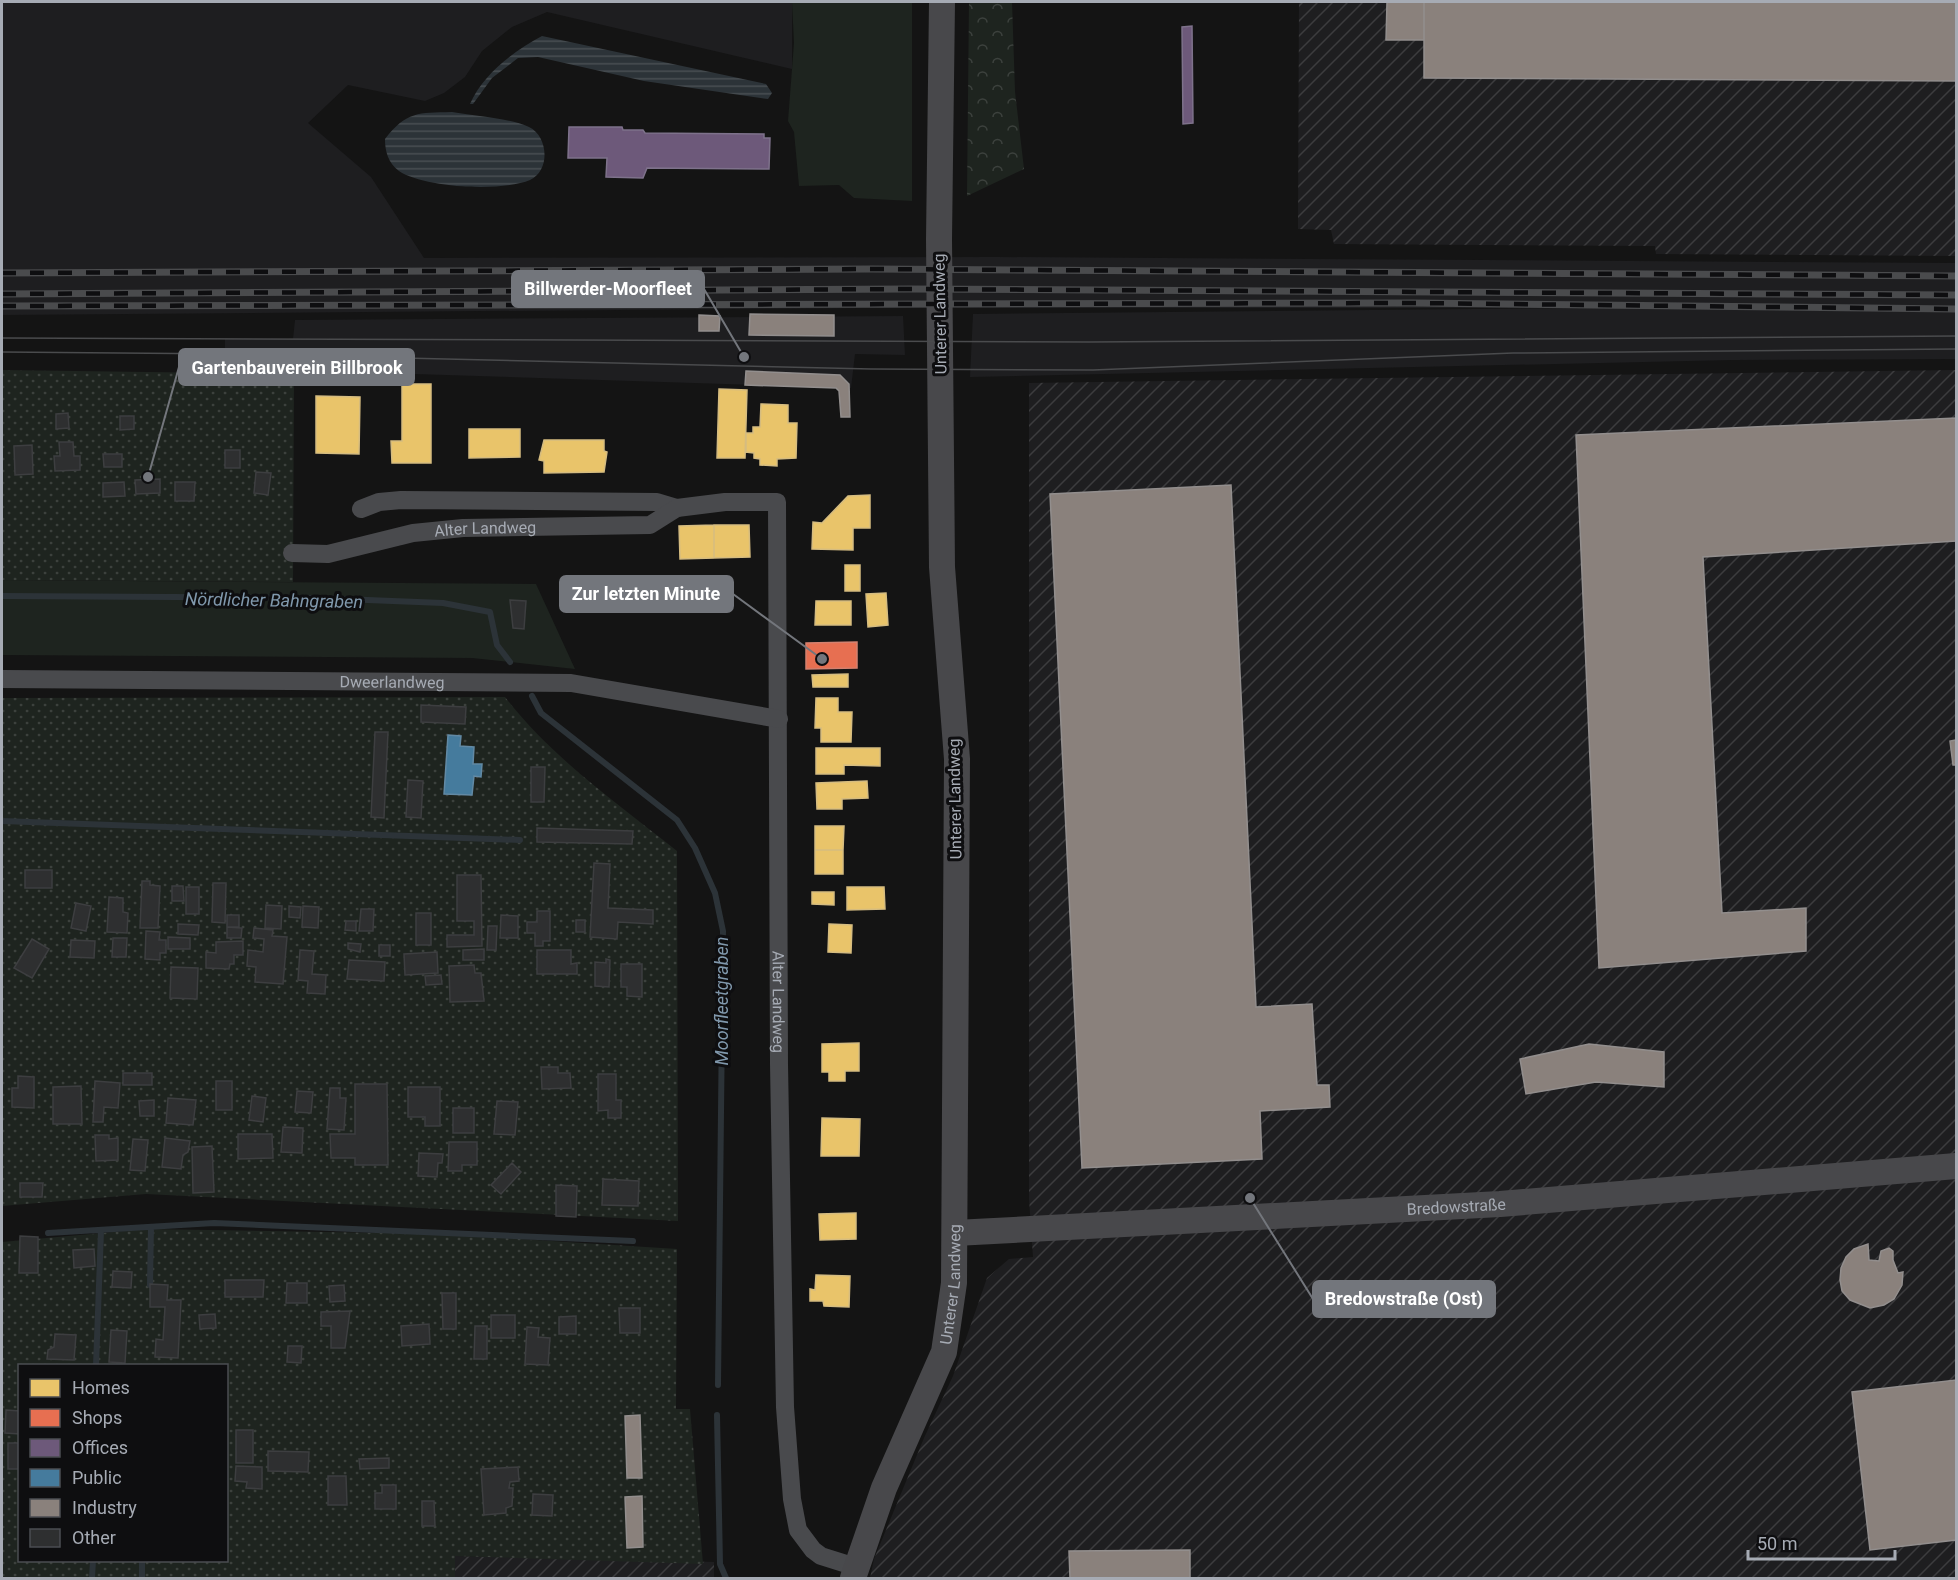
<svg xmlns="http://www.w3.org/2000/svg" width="1958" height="1580" font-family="Roboto,sans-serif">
<defs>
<pattern id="industrial-furrows" width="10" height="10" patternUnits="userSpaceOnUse" patternTransform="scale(1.5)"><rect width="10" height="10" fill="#1e1e20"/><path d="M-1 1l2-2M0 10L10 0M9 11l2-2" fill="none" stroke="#3c3c3e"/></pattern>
<pattern id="forest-crowns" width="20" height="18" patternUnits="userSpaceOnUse" patternTransform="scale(1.5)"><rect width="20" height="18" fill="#1e241f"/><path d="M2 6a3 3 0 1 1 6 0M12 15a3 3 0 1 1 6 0" fill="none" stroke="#3c413d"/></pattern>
<pattern id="park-dots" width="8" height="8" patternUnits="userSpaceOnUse" patternTransform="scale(1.5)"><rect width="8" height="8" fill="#1e241f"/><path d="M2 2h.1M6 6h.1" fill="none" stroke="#3c413d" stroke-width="1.8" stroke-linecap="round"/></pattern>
<pattern id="water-rules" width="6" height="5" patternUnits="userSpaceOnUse" patternTransform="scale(1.5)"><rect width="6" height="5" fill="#2c3338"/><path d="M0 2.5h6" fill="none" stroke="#484e52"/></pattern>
</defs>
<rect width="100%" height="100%" fill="#141414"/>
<path fill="#1e1e20" d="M2 2H792V69L547 12 512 27 482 51 465 77 444 93 425 101 348 85 308 123 371 177 424 258 997 257 1956 263V359L1733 360 970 377 973 314 1582 308H863L2 315Z
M903 316 905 355 855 354 851 388 225 368V339H293L295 320Z"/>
<path fill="url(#industrial-furrows)" d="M1299 2H1956V256L1656 254 1655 246 1334 244 1331 230 1298 229Z
M1956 370V1578H870L874 1559 924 1438 953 1376 987 1278 1009 1259 1033 1257 1029 1199V383Z
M455 1556 714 1562V1578H455Z"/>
<path fill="#1e241f" d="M792 2H912V201L854 198 839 185 799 186 794 132 788 121 794 43Z
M2 580 536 584 575 669 472 658 2 655Z"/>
<path fill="url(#forest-crowns)" d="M969 2H1012L1015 92 1024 169 967 196Z"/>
<path fill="url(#park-dots)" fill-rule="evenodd" d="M2 370 294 374 293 582 2 580Z
M505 697C552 758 617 803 677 851L678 1221 146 1194 2 1206V698Z
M146 1229 443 1234 677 1249 676 1409H690L703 1564 455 1556V1578H2V1242ZM20 1366H226V1560H20Z"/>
<path fill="url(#water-rules)" d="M542 36 766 84 772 93 768 99 644 81 538 57 518 58 492 78 473 104H470C483 74 514 51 542 36Z
M452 112C474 116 509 118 529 127 548 136 551 170 530 180 502 192 424 188 399 171 388 163 385 151 385 139 407 111 418 113 452 112Z"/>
<path fill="#e9c46a" stroke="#d5bc80" stroke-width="1.5" d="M402 384H431V463H392L391 441H402Z
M719 389 747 390 745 458H717Z
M316 396 360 397 359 454 316 453Z
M761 404 788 405V423H797L796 458 777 459V466L760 465V459L754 458V453L746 452V433H753V427H760Z
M469 429H520V457L469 458Z
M544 440H604V451L607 452 604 472 544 473V461L539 460Z
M870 495V528H853V550L812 549 813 522 822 523 848 496Z
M714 525H749L750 557 714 558Z
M714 525V558L680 559 679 526Z
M845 565H860V591H845Z
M886 593 888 625 868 627 866 594Z
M816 601H851V625H815Z
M848 674V687H813L812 675Z
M816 698H838V712H852L851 742H821V728H815Z
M816 748H880V766L844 765V774H816Z
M867 781 868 798 842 799V809H817L816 783Z
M815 826H844L843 850H815Z
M815 850H843V874H815Z
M847 887H884L885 909 847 910Z
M812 892H834V905L812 904Z
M829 924 852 925 851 953 828 952Z
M859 1043V1071H845V1081H829V1072H822V1044Z
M822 1118 860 1119 859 1156H821Z
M856 1213V1239L820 1240 819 1214Z
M816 1275 850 1276 849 1307 824 1306 823 1301H810V1289L815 1290Z"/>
<path fill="#e76f51" stroke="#d4816f" stroke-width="1.5" d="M857 642V668L806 669V643Z"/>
<path fill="#6d597a" stroke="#7e728b" stroke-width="1.5" d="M1192 26 1193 123 1183 124 1182 27Z
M569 127H622L623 130H643L645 133 764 134V138H770L769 169 647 168 643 178 606 177 607 158H568Z"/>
<path fill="#457b9d" stroke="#6289a4" stroke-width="1.5" d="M448 735 461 736 460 746 474 747 473 764H482L481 777 474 776 472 795 444 794Z"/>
<path fill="#8a817c" stroke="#928e8d" stroke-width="1.5" d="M1387 2H1424V40H1386Z
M1424 2H1956V81L1424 78Z
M750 314 834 315V336L749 335Z
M699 315 720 316 719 331H699Z
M746 371 840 375 849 384 850 417H841L839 391 836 388 745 385Z
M1956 418V541L1703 557 1722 913 1806 908V951L1599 968 1576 435Z
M1231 485 1256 1007 1312 1004 1317 1085H1329L1330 1107 1260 1111 1262 1159 1082 1168 1050 494Z
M1956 740V765H1953L1950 741Z
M1589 1044 1664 1052V1087L1596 1082 1526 1094 1520 1059Z
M1868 1244 1869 1260 1879 1261 1881 1251 1889 1248 1893 1251V1260L1898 1273 1903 1272 1902 1285 1894 1299 1884 1305 1870 1308 1850 1300 1842 1291 1840 1280 1841 1268 1846 1257 1854 1249Z
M1956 1380V1540L1870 1550 1852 1392Z
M640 1415 642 1478H627L625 1416Z
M642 1496 643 1547 627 1548 625 1497Z
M1190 1550V1578H1070L1069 1551Z"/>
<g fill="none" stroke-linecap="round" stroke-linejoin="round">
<path stroke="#2c3338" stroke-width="6" d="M2 596 317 598 443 603 490 612 497 645 510 662
M532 696 541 713 677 820 695 848 715 893 723 931 718 1385
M2 821 520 840
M48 1233 214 1223 633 1241
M150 1285 151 1227
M96 1366 101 1231
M717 1415 720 1564 726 1578
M142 1560V1578
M92 1578 93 1560"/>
</g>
<path fill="#2e2f30" stroke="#3d3e40" stroke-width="1.5" d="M68 413 69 428 56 429V414Z
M120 416H134V429L120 430Z
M59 442H73L74 456H80V470L55 471 54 456H60Z
M32 445 33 474 15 475 14 446Z
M225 450H240V468H225Z
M103 454H122V467H104Z
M256 472 271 473 268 495 254 493Z
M160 479V493L136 494 135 480Z
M124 482 125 496 103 497V483Z
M175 482H195L194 501H175Z
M510 600 526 601 524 629 513 628Z
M421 705 466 707 465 724 421 722Z
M375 732H388L384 818 371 817Z
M531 767H545L544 802H531Z
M408 780 423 781 421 818 406 817Z
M537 828 633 831 632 844 537 842Z
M594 863 610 864 608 908 653 910V924L618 922 617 939 590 937Z
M25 870H52V888H25Z
M457 875H481L482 946 447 947V935H474V921H457Z
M142 881H150V885L160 886 158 928H140Z
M213 883H226L225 923 212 922Z
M172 886H183L184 901H172Z
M186 887H199V914H186Z
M109 897 123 898V912L128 913 127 933 107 932Z
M76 903 91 906 86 931 71 928Z
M266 905 282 906 281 929 265 928Z
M289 906 301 907 300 918 289 917Z
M303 906 319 907 318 928 302 927Z
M361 909H374L373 931H359Z
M537 911H550V941H543V946H535V933H527V922H537Z
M416 913H431V945H416Z
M227 915H239V927H227Z
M501 915 518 916V938H500Z
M576 920H585V932H576Z
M346 921H356V931L345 930Z
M178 924 199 925 198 935 178 934Z
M488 926H497L496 950H487Z
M227 927 242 928 241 938H227Z
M254 928 273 930 272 936 287 937 283 984 255 982 256 967 247 966 248 950 263 952 264 939 253 938Z
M146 931 160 932 159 940H166V953H160V960L145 959Z
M168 937 190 938V949H168Z
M113 938H127L126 957H112Z
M32 939 49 949 32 978 14 968Z
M71 940 95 941 94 958 70 957Z
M243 941V955H234V964H230L229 969 206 968V952L216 953V942Z
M348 943 361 944 360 952 348 949Z
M379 945H390V956H379Z
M484 949V960H463V950Z
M300 950 314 951 312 974 326 975 325 994 307 993 308 981 298 980Z
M537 950H571V964L577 963V974H537Z
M437 952 438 973 405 975 404 954Z
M606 959 610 960 609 987 595 986V962L606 963Z
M349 960 385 962 384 981 347 979Z
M621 964H642V997L627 996V987H621Z
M474 965 475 973H481L484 1001 450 1002 449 966Z
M171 967 198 968 197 999 170 998Z
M441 975 442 984 426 985 425 976Z
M541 1067H558V1073H570L571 1088 542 1089Z
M123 1073H152V1085H123Z
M598 1074H616V1100H621V1118H608V1110L598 1111Z
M18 1076 34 1077V1108L12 1107V1088H18Z
M95 1081 120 1083 118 1108 104 1107 103 1122H93Z
M216 1081H232V1110H216Z
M355 1084H387L388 1165H355V1158H331L330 1134H355Z
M81 1086 82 1124H53V1087Z
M408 1087H440V1126H425V1117H408Z
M330 1088H340V1098H346L344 1130 327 1129Z
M297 1091 313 1092 311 1113 295 1112Z
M252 1096 266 1098 263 1122 249 1120Z
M168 1098 196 1100 193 1125 166 1123Z
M154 1100V1116H140L139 1101Z
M497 1101 518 1102 515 1135 494 1134Z
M453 1108H474V1133H453Z
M283 1127 303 1128 302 1153 281 1152Z
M238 1134H272L273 1158 238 1159Z
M95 1135H109V1139L118 1138V1160L96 1161Z
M165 1138 190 1141 188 1152 183 1155 181 1169 162 1167Z
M133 1139 148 1140 145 1171 130 1170Z
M449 1142H477V1165H462V1171H448Z
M212 1146 214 1192 193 1193 192 1147Z
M419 1153 443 1154 442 1163H438L437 1177 418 1176Z
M512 1163 521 1172 501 1194 491 1185Z
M603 1179 639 1181 638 1206 602 1205Z
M20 1183H43L42 1197H20Z
M556 1185 577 1186 576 1217 556 1216Z
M20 1236 38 1237V1273H19Z
M94 1249 95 1266 74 1268 73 1250Z
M113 1271 132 1272 131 1288 112 1287Z
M225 1280H264L263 1297H225Z
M287 1283H307V1303H286Z
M150 1284 168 1285 167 1300H181L178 1358 155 1357 156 1339 163 1340 165 1307H150Z
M344 1285 345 1301 330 1302 329 1286Z
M442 1293H456V1329H443Z
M619 1308H640V1333H620Z
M350 1311 345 1348H331V1326H321V1312Z
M215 1314 216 1328 200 1329 199 1315Z
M491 1315H515V1338H491Z
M576 1316V1334H559V1317Z
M429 1324 430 1344 402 1346 401 1326Z
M475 1326H487V1359H474Z
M527 1327 539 1328 538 1337 550 1338 548 1365 525 1364Z
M111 1330 127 1331 125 1363 109 1362Z
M55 1334 76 1335 74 1360 47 1359 48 1350 54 1347Z
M288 1346H302L301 1363 287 1362Z
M6 1410 20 1411V1434L5 1433Z
M236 1430H253V1463H236Z
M8 1443H20V1469H8Z
M268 1451 309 1452 308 1472 268 1471Z
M389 1458V1468L360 1469 359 1459Z
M236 1466 262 1467V1489L246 1488 247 1482 235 1481Z
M518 1467 519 1481 510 1482 509 1488H513L512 1506 506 1508V1513L484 1515 481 1469Z
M328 1476H346L347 1505H328Z
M382 1485H396V1509H375V1493H382Z
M533 1494 553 1495 552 1516 532 1515Z
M422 1501H434L435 1526H422Z"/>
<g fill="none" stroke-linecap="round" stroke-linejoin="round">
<g stroke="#494a4d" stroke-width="18">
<path d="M361 509 379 502 401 500 657 502 677 508"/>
<path id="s1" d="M292 553 328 554 413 533 463 528 650 525 677 508 725 502H777L779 1064 785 1407 792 1499 798 1530 813 1550 821 1556 856 1567"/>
<path id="s2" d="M2 679 571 683 779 719"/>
</g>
<g stroke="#48484b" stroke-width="26">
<path id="s3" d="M955 1233 1500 1204 1956 1166"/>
<path id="s4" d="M853 1578 884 1488 944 1352 954 1283 957 759 942 567 939 239 942 2"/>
</g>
<path stroke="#4a4b4d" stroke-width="1.5" d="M2 338 1089 342 1956 336
M2 352 235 354 871 369 1093 370 1513 353 1956 349"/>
<g stroke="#4a4b4d" stroke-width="7">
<path id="rail" d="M2 273 872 269 1956 276
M2 294 909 289 1956 295
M2 306 1413 303 1956 309"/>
</g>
<use href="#rail" stroke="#0e0e10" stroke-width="4.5" stroke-dasharray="14" stroke-linecap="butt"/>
</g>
<g text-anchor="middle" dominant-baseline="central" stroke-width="6" stroke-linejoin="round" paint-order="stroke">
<g font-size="16" fill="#a6abb4" stroke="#0e0e10">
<text transform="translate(940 314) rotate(-91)">Unterer Landweg</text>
<text stroke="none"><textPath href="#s1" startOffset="196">Alter Landweg</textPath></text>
<text stroke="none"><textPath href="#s2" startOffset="390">Dweerlandweg</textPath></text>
<text transform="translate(955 799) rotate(-91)">Unterer Landweg</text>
<text stroke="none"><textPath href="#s1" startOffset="993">Alter Landweg</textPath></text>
<text stroke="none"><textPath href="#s3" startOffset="502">Bredowstraße</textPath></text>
<text stroke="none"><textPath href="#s4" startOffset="312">Unterer Landweg</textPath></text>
</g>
<g font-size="18" font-style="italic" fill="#8098ac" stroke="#0e0e10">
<text transform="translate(274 600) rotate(1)">Nördlicher Bahngraben</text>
<text transform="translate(721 1001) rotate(-90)">Moorfleetgraben</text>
</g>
</g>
<path fill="none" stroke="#73767c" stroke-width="2" d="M744 357L704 289M148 477L179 367M822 659L733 594M1250 1198L1313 1299"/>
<g fill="#73767c" stroke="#0e0e10" stroke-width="2">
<circle cx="744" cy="357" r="6"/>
<circle cx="148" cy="477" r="6"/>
<circle cx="822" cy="659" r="6"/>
<circle cx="1250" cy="1198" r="6"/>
</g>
<g fill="#73767c" stroke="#73767c" stroke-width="2">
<rect x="512" y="271" width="192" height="36" rx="6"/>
<rect x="179" y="349" width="235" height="36" rx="6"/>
<rect x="560" y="576" width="173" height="36" rx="6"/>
<rect x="1313" y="1281" width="182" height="36" rx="6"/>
</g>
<g font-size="18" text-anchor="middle" font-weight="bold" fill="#fff">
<text x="608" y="295">Billwerder-Moorfleet</text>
<text x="297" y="374">Gartenbauverein Billbrook</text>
<text x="646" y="600">Zur letzten Minute</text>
<text x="1404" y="1305">Bredowstraße (Ost)</text>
</g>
<rect width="1958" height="1580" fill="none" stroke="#a6abb4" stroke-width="6"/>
<rect x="18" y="1364" width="210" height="198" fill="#0e0e10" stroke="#4b4d52" stroke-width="1.5"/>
<rect x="30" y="1379" width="30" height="18" fill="#e9c46a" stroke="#4b4d52" stroke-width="1.5"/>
<text x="72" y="1394" font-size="18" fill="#a6abb4">Homes</text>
<rect x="30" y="1409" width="30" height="18" fill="#e76f51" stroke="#4b4d52" stroke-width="1.5"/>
<text x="72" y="1424" font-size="18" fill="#a6abb4">Shops</text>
<rect x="30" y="1439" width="30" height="18" fill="#6d597a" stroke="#4b4d52" stroke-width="1.5"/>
<text x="72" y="1454" font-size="18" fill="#a6abb4">Offices</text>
<rect x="30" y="1469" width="30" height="18" fill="#457b9d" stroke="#4b4d52" stroke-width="1.5"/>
<text x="72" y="1484" font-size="18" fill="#a6abb4">Public</text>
<rect x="30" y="1499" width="30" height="18" fill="#8a817c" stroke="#4b4d52" stroke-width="1.5"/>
<text x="72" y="1514" font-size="18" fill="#a6abb4">Industry</text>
<rect x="30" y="1529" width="30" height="18" fill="#2e2f30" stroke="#4b4d52" stroke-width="1.5"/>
<text x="72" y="1544" font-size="18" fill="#a6abb4">Other</text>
<path d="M1748 1550v9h147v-9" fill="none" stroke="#a6abb4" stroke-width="3"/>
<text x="1757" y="1550" font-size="18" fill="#a6abb4" stroke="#0e0e10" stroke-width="4.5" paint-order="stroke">50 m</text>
</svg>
